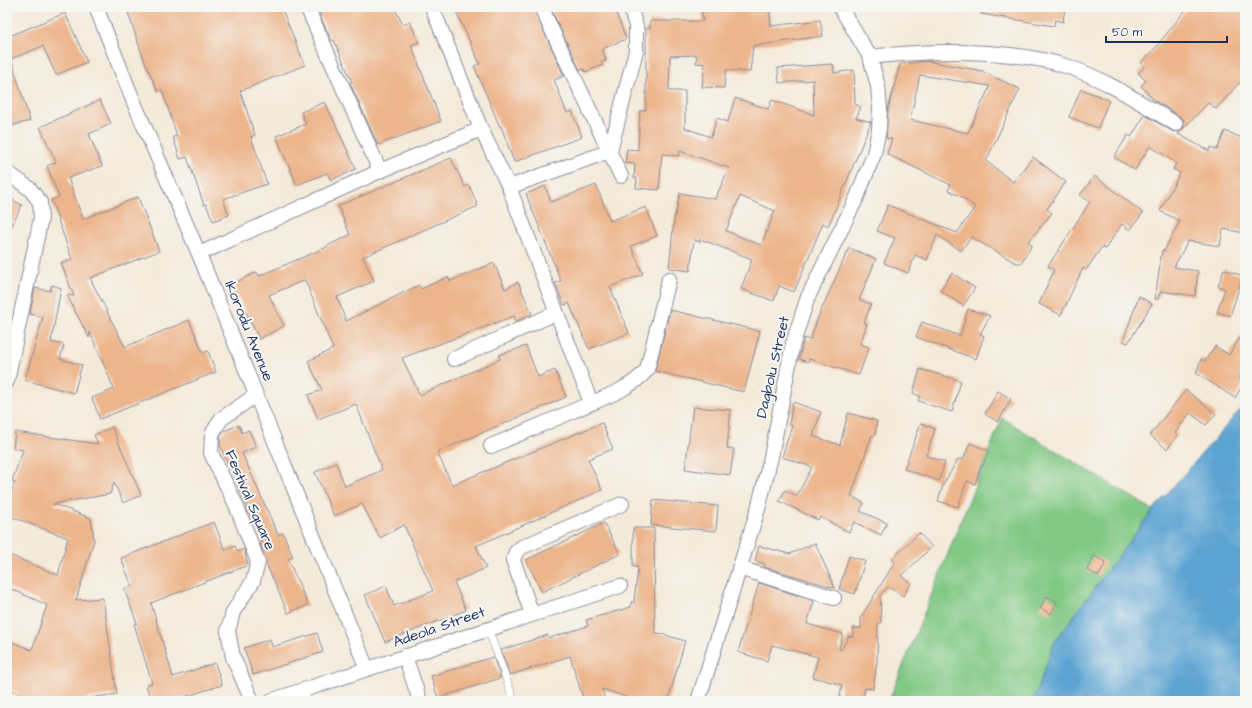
<svg xmlns="http://www.w3.org/2000/svg" width="1252" height="708" font-family="'Architects Daughter',sans-serif">
<rect width="100%" height="100%" fill="#f6f6f2"/>
<filter id="ink" filterUnits="userSpaceOnUse"><feTurbulence type="fractalNoise" baseFrequency=".025" numOctaves="2"/><feDisplacementMap in="SourceGraphic" scale="8" xChannelSelector="R" yChannelSelector="G"/><feConvolveMatrix kernelMatrix="1 2 1 2 8 2 1 2 1" color-interpolation-filters="sRGB"/></filter>
<filter id="wash" filterUnits="userSpaceOnUse"><feTurbulence type="fractalNoise" baseFrequency=".012" numOctaves="4" result="noise"/><feDisplacementMap in="SourceGraphic" scale="16" xChannelSelector="R" yChannelSelector="G"/><feGaussianBlur stdDeviation="0.9" result="paint"/><feColorMatrix in="noise" values="0 0 0 0 0 0 0 0 0 0 0 0 0 0 0 0 0 1.4 0 .05"/><feComposite in="paint" operator="in"/></filter>
<g filter="url(#wash)">
<rect width="100%" height="100%" fill="#f4ead9"/>
<path fill="#80c883" stroke="#4e7c70" d="M1002 418 1153 510 1055 641 1033 701H889Z"/>
<path fill="#5ba3d2" stroke="#3b6998" d="M1245 404V701H1033L1055 641 1153 510Z"/>
<g id="blocks">
<path fill="#edb58c" fill-rule="evenodd" d="M126 7H281L305 65 240 91 255 135 251 137 267 184 223 199 229 215 213 221 206 204 204 205 187 157 180 159 173 137 177 136 162 90 158 92 144 60Z
M333 7H394L403 25 410 22 419 42 411 45 441 121 378 145 350 83 352 82 334 40 332 41 319 14Z
M454 7H533L564 76 554 80 567 113 572 111 582 137 514 162 501 126 500 127 474 66 480 64Z
M550 7H614L626 39 602 49 606 61 601 62 603 65 585 72 584 69 580 70Z
M701 7H769L771 26 820 20 823 36 753 46 750 72 726 70 724 88 702 87 705 64 696 63 697 55 670 56 669 91H685V128L711 137 717 118 728 122 735 98 768 109 772 100 814 115 813 80 779 83 778 68 833 64 834 73 854 70 855 104 861 107 856 118 871 122 833 215 828 226 823 223 794 292 779 286 774 301 741 289 752 259 700 239V242L694 240 690 271 669 268 674 220 680 193 715 199 729 168 680 151 679 156 662 154 659 190 636 188 637 178H634L635 164 625 163 627 149 638 150 640 111 646 110V28H650V21H703ZM740 196 775 211 761 245 726 231Z
M982 7H1065L1063 22 1055 20 1054 26 981 14Z
M1188 7H1245V88L1239 83 1216 109 1208 103 1178 134 1209 151 1211 147 1217 150 1225 131 1245 139V233L1223 229 1220 246 1188 241 1174 267 1198 271 1195 296 1161 291 1157 300 1155 299 1162 250 1164 251 1180 221 1160 211 1180 173 1173 169 1176 163 1150 146 1135 170 1114 157 1128 135 1131 137 1145 115 1172 131 1180 132 1183 128 1184 120 1181 117 1155 101 1141 86 1146 81 1138 73 1145 67 1141 62 1152 52Z
M65 13 87 62 56 75 43 46 11 59 30 121 7 127V37Z
M927 61 983 71V72L1020 89 986 161 1013 182 1033 157 1066 182 1047 209 1052 213 1028 242 1032 245 1021 263H1016L971 237 961 251 937 235 927 260 915 255 908 273 884 263 895 238 877 231 888 205 957 233 975 207 962 197 948 190 951 185 887 154 892 139 886 138 888 110 900 64ZM920 75 990 86 968 133 910 120Z
M1081 89 1109 100 1098 128 1069 117Z
M100 100 111 124 89 134 102 166 68 178 83 219 138 197 159 251 90 278 125 347 189 320 203 353 208 351 216 372 100 419 92 398 114 389 90 332 89 338 67 295 74 296 61 263 72 259 51 200 59 197 47 166 56 162 40 127Z
M325 102 356 169 331 180 327 173 297 185 276 136 306 124 301 112Z
M451 158 465 187 469 185 478 206 363 257 374 281 337 297 346 321 419 285 421 289 448 277 450 281 494 263 505 289 518 282 532 314 516 321 514 316 402 358 420 395 500 359 499 355 526 346 538 377 555 370 566 397 437 452 452 485 602 423 613 449 588 459 602 490 476 546 486 568 454 582 466 610 385 642 365 595 386 586 394 606 433 591 404 525 380 538 362 504 334 516 315 472 336 463 345 486 382 470 356 404 318 419 308 395 322 390 308 361 333 349 305 280 269 295 284 326 259 339 232 284 257 272 259 276 327 247V246L350 235 338 206Z
M1095 176 1143 213 1130 230 1122 224 1105 249 1102 247 1086 270 1083 268 1061 315 1039 304 1054 270 1048 266 1090 202 1080 195Z
M596 185 610 221 646 207 657 236 631 246 643 274 610 287 629 333 589 349 569 303 564 305 555 283 561 281 526 194 545 186 551 202Z
M7 197 22 205 7 235Z
M849 248 876 259 859 300 871 304 864 323 867 324 860 344 869 347 859 375 809 359 808 362 799 359 804 338 810 340 819 315Z
M1224 269 1243 276 1230 316 1217 312 1225 289 1218 286Z
M952 273 975 288 963 306 940 290Z
M52 285 61 288 51 342 64 345 60 359 82 365 74 393 25 380 43 317 30 314 35 288 50 291Z
M1139 296 1152 304 1128 343 1123 341Z
M968 309 990 316 980 334 984 336 976 359 916 337 922 322 960 336Z
M670 310 760 331 744 392 655 371Z
M1245 329V366L1238 376 1245 381 1235 398 1196 373 1201 359 1205 361 1215 346 1229 355Z
M920 369 961 381 952 412 918 401 920 396 913 393Z
M1186 390 1216 414 1206 425 1190 413 1175 433 1178 435 1167 449 1150 435Z
M998 391 1011 399 998 422 985 414Z
M793 402 821 412 813 436 840 445 848 413 877 421 875 436 872 435 851 496 864 503 860 511 887 523 881 535 854 522 849 532 820 517 818 520 779 501 785 490 797 496 812 467 782 457 792 426 789 424Z
M693 407 731 410 727 448 734 449 730 475 685 469Z
M921 423 935 429 926 456 945 462 939 481 904 469Z
M239 425 242 433 249 430 256 447 242 453 278 535 283 533 293 557 288 559 308 605 288 613 266 563 260 543 262 542 220 445V437L224 431Z
M112 427 141 495 123 503 114 482 110 494 53 504 91 518 94 540 76 600 103 598 117 694 76 700V701H17L19 693 7 688V640L32 650 47 605 7 587V554L58 575 68 538 7 515V503L15 482 12 481 23 450 13 448 15 432 98 444 94 435Z
M970 443 989 451 983 466 981 465 975 484 967 481 958 507 938 501 943 485 958 459 963 460Z
M653 500 718 506 716 531 651 525Z
M214 522 225 550 235 546 238 552 244 549 248 565 151 603 173 677 215 663 222 685 172 701H151L146 685 152 683 134 624 137 623 124 589 132 586 121 558Z
M604 523 620 554 542 592 526 560Z
M633 528H654L655 632 685 641 668 701H638L602 689 605 701H584L570 656 510 675 501 650 548 635 549 638 588 626 586 620 631 607V602H634L638 567H633Z
M919 533 932 547 901 576 911 583 903 596 888 587 880 595 881 623H878L877 663 873 689 865 688 862 701H839L842 685 813 677 818 657 772 645 767 661 738 652 759 583 814 601 807 624 843 634 839 649 841 650 849 636 853 637V628H861V617L895 562 892 559Z
M815 543 835 588 764 567 765 564 755 561 759 546 790 554Z
M849 556 865 561 855 594 839 589Z
M1094 556 1106 562 1099 576 1087 570Z
M1047 596 1057 602 1051 614 1040 608Z
M317 633 323 652 253 675 244 648 270 639 272 647Z
M493 657 501 678 438 698 431 676Z"/>
</g>
</g>
<g filter="url(#ink)">
<use href="#blocks" fill-opacity="0" stroke="#888c9c" stroke-width="1"/>
<g fill="none" stroke-linecap="round" stroke-linejoin="round">
<g stroke="#888c9c" stroke-width="8">
<path id="service" d="M488 628 514 701
M304 690 308 701"/>
</g>
<g stroke="#888c9c" stroke-width="16">
<path id="minor" d="M96 7 133 100 199 254 367 669
M307 7 380 171
M432 7 481 129 509 187 591 403
M541 7 621 176
M870 57C930 50 1011 48 1069 67 1107 80 1142 104 1176 124
M7 172 30 189 40 202 41 218 7 381
M509 187 610 151 636 51V26L630 7
M199 254 380 171 481 129
M454 359 556 313
M491 446C519 434 546 423 573 411 597 400 629 391 647 370L669 279
M739 568 834 598
M532 614 513 560 516 552 522 547 622 504
M405 656 420 701
M252 701 233 657 228 631 233 612 253 581 258 562 236 505 211 453 212 434 221 419 256 395
M270 701 620 586
M698 701 758 509 771 457 793 343 808 297 857 197 874 154 879 129 880 109 878 86 870 57 840 7"/>
</g>
<use href="#service" stroke="#fff" stroke-width="7"/>
<use href="#minor" stroke="#fff" stroke-width="14"/>
</g>
</g>
<g text-anchor="middle" dominant-baseline="central" stroke-width="4" stroke-linejoin="round" paint-order="stroke">
<g font-size="15" fill="#1b2f5e" stroke="#f6f6f2">
<text transform="translate(249 331) rotate(68)">Ikorodu Avenue</text>
<text transform="translate(773 367) rotate(-77)">Dagbolu Street</text>
<text transform="translate(250 500) rotate(67)">Festival Square</text>
<text transform="translate(439 627) rotate(-19)">Adeola Street</text>
</g>
</g>
<rect width="1252" height="708" fill="none" stroke="#f6f6f2" stroke-width="24"/>
<path d="M1106 36v6h121v-6" fill="none" stroke="#1b2f5e" stroke-width="2"/>
<text x="1112" y="36" font-size="12" fill="#1b2f5e" stroke="#f6f6f2" stroke-width="3" paint-order="stroke">50 m</text>
</svg>
